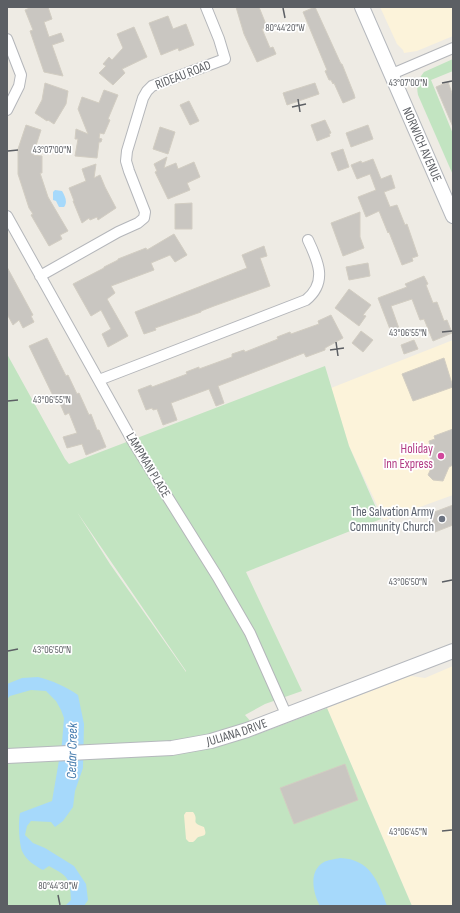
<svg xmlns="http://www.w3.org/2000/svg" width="460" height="913" font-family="'Sofia Sans Condensed',sans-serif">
<rect width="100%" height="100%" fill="#eeebe4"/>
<path fill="#fcf3da" d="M380 7H453V36L417 51 404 53 403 50 397 44Z
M453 340V495L384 520 349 446 331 388Z
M453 666V906H412L327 708 405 678 411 676 425 678Z"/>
<path fill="#c2e4c1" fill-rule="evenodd" d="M453 59V71L431 80 453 134V175L418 95C416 86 418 79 424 72Z
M7 354 65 459 69 464 325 366 349 446 381 519 246 572 302 691 265 704 245 715 261 733 327 708 412 906H7ZM77 512 186 671V672L110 564Z"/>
<path fill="#f9efd4" d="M186 812H193C200 821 189 822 204 827 208 838 203 834 197 838 196 839 195 841 193 842H189L186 839 184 815Z"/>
<path fill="#a6d9fb" d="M55 190 62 191C65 196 68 202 64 207H59L56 201 53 200V192Z
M38 677C53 681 65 686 78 695L84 724 83 768 75 791 73 807 63 821 55 827 51 822 31 821 27 826 25 835 33 843 45 848 74 866 86 884 88 900 84 906H65L71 900C70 878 69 877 49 866L43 870C35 866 26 860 22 851 19 842 18 823 20 813L52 801 62 743 64 718 61 710 56 701 46 691 31 690 10 696 7 699V684L22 678Z
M340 858C370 859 378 881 387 906H320C313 893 308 871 324 862 328 860 335 859 340 858Z"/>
<path fill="#c9c6c1" stroke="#d2cdc2" d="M32 7H48L52 19 44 22 49 37 61 33 64 41 52 45 63 76 44 72 30 31 33 30 25 10Z
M236 7H259L267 27 262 29 270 48 273 47 276 54 257 62 244 34Z
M315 7 341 64H342L354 94 355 98 343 103 334 83 333 84 331 80H329L325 71 327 70 303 12Z
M168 16 173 29 186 24 194 45 179 51 178 48 161 55 149 23Z
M134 27 147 57 122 69 125 73 113 85 99 73 106 66 103 64 109 57 112 60 123 48 117 34Z
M448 82 453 96V127L436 87Z
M45 83 68 91 66 104 54 124 48 120 47 121 35 113 42 100Z
M315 83 319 94 287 105 283 93Z
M104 90 118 95 108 119 110 120 104 134 100 133 99 138 102 139 101 142H99L97 158 75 156 78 139H75L76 129 88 134 78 109 82 97 99 103Z
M189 101 199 121 190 125 180 105Z
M325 120 331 133 329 134 330 136 317 141 311 125Z
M26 125 41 130 33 155 42 156V173H40L48 197 68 231 60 235 62 239 49 246 31 215 33 214 29 208 18 174V149Z
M368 125 373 139 351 147 346 133Z
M160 127 175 132 168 154 153 149Z
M343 149 349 167 338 171 331 153Z
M167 157 164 168 176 163 178 169 194 162 200 177 187 183 190 190 168 199 155 172 157 171 154 164Z
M373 159 381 179 391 175 395 188 384 192 390 207 397 205 405 225 407 224 418 256 412 258 413 261 402 265 389 232 388 233 379 211 366 217 358 197 376 190 370 174 357 179 351 165 361 161 362 163Z
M96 164 94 178 100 175 105 187 116 208 98 220 97 217 90 220 89 218 82 223 73 201H74L69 188 86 181 82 169Z
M192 203V229H175V204Z
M360 212V237L364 248 343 256 331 223Z
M174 234 187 255 175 262 170 255 151 263 154 270 111 286 115 293 107 299 128 336 108 347 102 334 111 329 101 310 91 316 73 284 104 268V267L118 260V259L146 248 147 250Z
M264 246 267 256 260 258 270 286 214 306 201 311V312L155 328 156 330 144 334 135 312 247 268 242 255Z
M368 263 370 276 349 280 346 267Z
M7 267 33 315 31 316 34 322 23 328 19 320 13 325 7 314Z
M424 276 428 284 426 285 433 303 437 302 444 321 447 320 452 333 433 341 424 319 420 320 412 299 391 306 401 334 393 337 378 298 407 287 405 284Z
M349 289 371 305 363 315 366 316 359 326 335 308Z
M331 315 343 338 325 348V350L306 357 304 353 218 386 224 403 216 406 209 389 171 403 177 420 163 425 157 409 153 410 152 408 146 410 138 390 151 385 152 387 187 374 186 372 199 367V369L232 357V354L244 350 245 352 278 339 277 337 290 332 291 334 319 324 318 321Z
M361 331 373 340 363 352 352 343Z
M47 338 66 376 68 375 77 394 79 393 89 415 91 414 97 430H99L106 447 86 455 82 444 67 448 63 437 77 433 69 413 65 415 58 399 55 400 29 346Z
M414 340 418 349 404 354 401 345Z
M444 358 453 387 413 401 402 374Z
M453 429V465L449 467 443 481 433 480 428 475 433 464 426 447 430 446 429 441 435 439 434 436Z
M453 505V525L435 532 429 514Z
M345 764 358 800 294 824 280 788Z"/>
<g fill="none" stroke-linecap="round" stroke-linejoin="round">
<g stroke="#b4b6ba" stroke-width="12">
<path id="street" d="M7 39 21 75 19 86 7 110
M392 74 453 48
M7 216 132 440 217 576 250 633 286 714
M40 276 118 232 138 223 144 218 145 212 129 171 126 161 127 151 143 98 147 91 152 86 225 59 219 39 206 7
M99 380 306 300C328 282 318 261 308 240"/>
</g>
<g stroke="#b5b8bd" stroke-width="16">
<g id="secondary">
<path id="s1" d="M362 7 453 216"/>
<path id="s2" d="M7 756 172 748 211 741 247 730 453 651"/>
</g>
</g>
<use href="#street" stroke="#fff" stroke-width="10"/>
<use href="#secondary" stroke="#fff" stroke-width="14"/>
</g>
<path fill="none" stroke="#5c5f64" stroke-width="1.5" d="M283 8 285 18M442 83 452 81M298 99 300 112M292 107 306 104M8 151 18 150M442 332 452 331M336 342 338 356M330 350 344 348M8 401 18 400M442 582 452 580M8 651 18 649M442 831 452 830M58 895 60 905"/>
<circle fill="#d1479c" stroke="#fff" stroke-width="1.5" cx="441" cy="456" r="4"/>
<circle fill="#6b7280" stroke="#fff" stroke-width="1.5" cx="442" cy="519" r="4"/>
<g text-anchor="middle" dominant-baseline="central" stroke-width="3.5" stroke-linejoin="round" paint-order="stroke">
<g font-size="13" fill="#5c5f64" stroke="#fff">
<text transform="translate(183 75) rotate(-21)">RIDEAU ROAD</text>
<text stroke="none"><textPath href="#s1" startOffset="150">NORWICH AVENUE</textPath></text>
<text transform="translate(148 465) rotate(59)">LAMPMAN PLACE</text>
<text stroke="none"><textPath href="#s2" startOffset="232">JULIANA DRIVE</textPath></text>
</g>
<g font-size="13" fill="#b23c85" stroke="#fff" text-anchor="end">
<text x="433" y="449">Holiday<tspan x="433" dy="15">Inn Express</tspan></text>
</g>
<g font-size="13" fill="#5b616d" stroke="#fff" text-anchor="end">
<text x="434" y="512">The Salvation Army<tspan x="434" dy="15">Community Church</tspan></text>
</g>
<g font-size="14" font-style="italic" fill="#437aad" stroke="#fff">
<text transform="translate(72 751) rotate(-89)">Cedar Creek</text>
</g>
</g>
<g font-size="10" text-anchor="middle" fill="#5c5f64" stroke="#fff" stroke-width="3.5" stroke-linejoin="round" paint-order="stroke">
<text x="285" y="31">80°44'20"W</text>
<text x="408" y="86">43°07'00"N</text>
<text x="52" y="153">43°07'00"N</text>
<text x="408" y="336">43°06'55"N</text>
<text x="52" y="403">43°06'55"N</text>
<text x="408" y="585">43°06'50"N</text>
<text x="52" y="653">43°06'50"N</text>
<text x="408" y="835">43°06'45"N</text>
<text x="58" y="889">80°44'30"W</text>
</g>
<rect width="460" height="913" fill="none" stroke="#5c5f64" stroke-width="16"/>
</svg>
